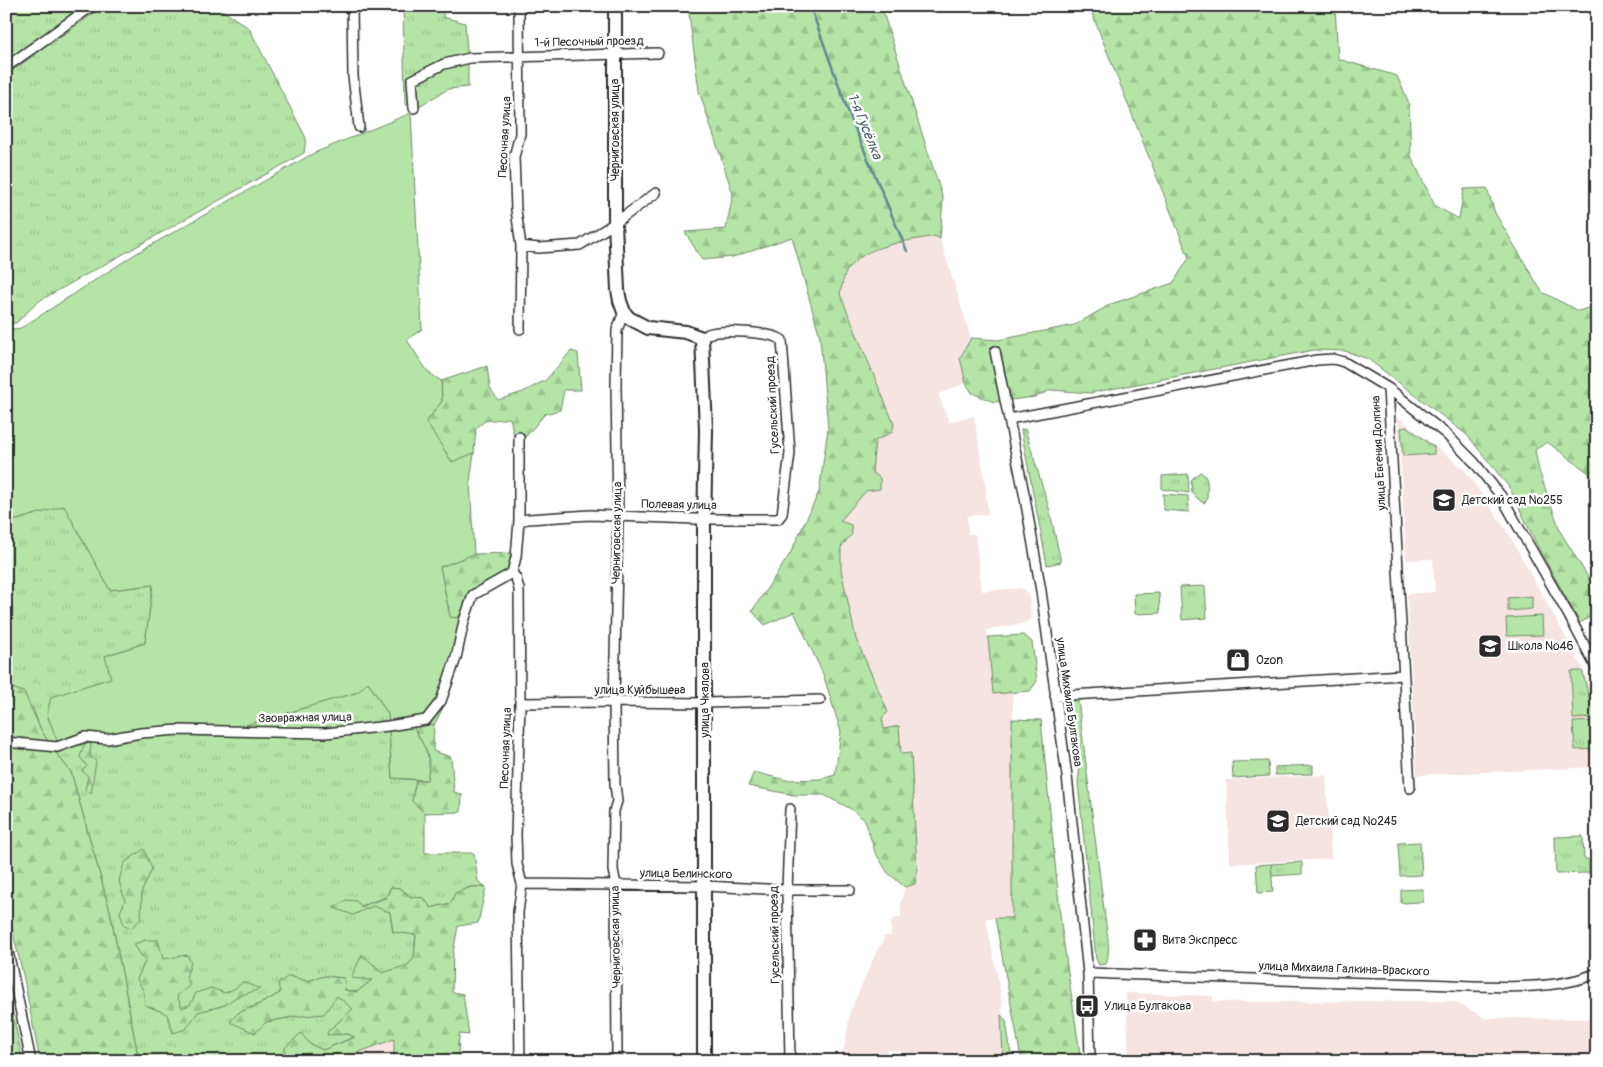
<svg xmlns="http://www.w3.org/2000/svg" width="1603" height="1067" font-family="Pangolin,sans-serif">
<defs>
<pattern id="grass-tufts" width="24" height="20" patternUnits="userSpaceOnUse" patternTransform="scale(1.25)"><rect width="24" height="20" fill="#b4e5a6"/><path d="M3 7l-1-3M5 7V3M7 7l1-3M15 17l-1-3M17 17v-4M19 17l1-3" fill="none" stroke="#9bc58f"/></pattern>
<pattern id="forest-firs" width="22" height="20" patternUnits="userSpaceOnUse" patternTransform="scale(1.25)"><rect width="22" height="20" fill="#b4e5a6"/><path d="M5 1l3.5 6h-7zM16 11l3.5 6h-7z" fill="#9bc58f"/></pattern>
</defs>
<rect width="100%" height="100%" fill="#fff"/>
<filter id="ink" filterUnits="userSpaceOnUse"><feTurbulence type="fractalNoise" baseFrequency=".02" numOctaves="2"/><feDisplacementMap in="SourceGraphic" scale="10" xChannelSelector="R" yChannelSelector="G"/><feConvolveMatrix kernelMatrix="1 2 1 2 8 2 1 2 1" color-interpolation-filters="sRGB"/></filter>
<g filter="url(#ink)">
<path fill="#f5e4e1" d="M935 236 940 239 971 338 960 358 966 383 938 394 949 422 974 416 985 482 988 514 967 516 968 534H975L982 591 1021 588 1029 594 1031 618 1025 623 987 630 993 693 1012 692 1013 702 1012 919 986 918 1002 1002 1004 1057 960 1054 959 1059 887 1050 885 1061H838L845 1045 850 1012 878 948 883 943 884 936H891V922L894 918H901V903L905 887 915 884 911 753 901 754 884 730 882 718 888 712 856 639 841 570 840 521 866 491 872 472 875 440 892 432 893 424 840 294 846 272 859 258 884 246Z
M1398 417 1464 469 1507 531 1584 671 1597 716V767L1417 775 1407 594 1435 592 1433 559 1406 560Z
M1326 775 1331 859 1230 864 1226 780Z
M1126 993 1213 996V1002L1453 1001 1486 1018 1590 1019 1597 1013V1061H1129Z
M395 1038 394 1061H336Z"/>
<path fill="url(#grass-tufts)" stroke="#708868" d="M6 6H84L6 61Z
M104 6H216L249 28 306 138 304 153 39 301 16 323 6 324V75Z
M403 6H444L443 17 465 23 467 51 475 54 476 59 468 64V87L448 89 421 105H405Z
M1407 427 1434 447V454L1403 456 1401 428Z
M1025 429 1049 508 1061 562 1047 565 1021 430Z
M1200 472C1210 476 1207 490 1207 500L1204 503 1199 500 1192 493 1191 480Z
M1188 474 1189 493 1162 489V476Z
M64 505 110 590 153 585 145 643 105 656 243 726 357 692 368 682 388 714 392 778 416 780 412 801 425 813V853H474L478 881 486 887H470L456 893 451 903 431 908 424 898 411 897 400 888 391 887 386 897 361 906 353 915 373 905 390 912 393 932 416 934 414 958 408 965 382 974 374 964 373 979 357 992 345 990 343 978 325 976 307 981 289 976 280 993 262 1003 238 1013 266 1022 292 1017 337 996 354 1009 328 1031 356 1036 323 1050 310 1044 285 1048 284 1061H139L110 911 71 772 55 752 41 730 33 709 9 687 6 688V523Z
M1205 586 1207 618 1182 620 1180 587Z
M1159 593 1160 613 1135 614 1134 594Z
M1571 671H1582L1595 718 1573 719Z
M1075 698 1078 700 1105 918C1107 933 1111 950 1106 964L1099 965 1096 959 1078 782C1080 768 1081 756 1079 742 1076 731 1071 722 1070 711L1066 708V703L1069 699Z
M1596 721 1597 749 1575 750 1573 722Z
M1313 765V774L1275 775V767Z
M1583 836 1584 859H1588L1589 873 1556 874 1555 837Z
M1420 842 1422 875 1400 876 1398 843Z
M1302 862V874L1272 876 1271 864Z
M6 982 22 1057 23 1061H6Z
M1001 1015 1006 1021 1012 1061H950V1058L959 1059 960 1054 1003 1057Z"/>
<path fill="url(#forest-firs)" stroke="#708868" d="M688 6H881L943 199 940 239 935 236C906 242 863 244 846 272 843 278 842 287 840 294L894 424 892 432 875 441 872 472 880 478V489L866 491 840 521 851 525 852 534 841 547V570L856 639 888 712 882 718 884 729 899 726 901 754 911 753 917 869 915 884 905 887 888 873 875 852 865 820 851 809 824 795H794L748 786 754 772 785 780 820 779 835 775 841 732 823 674 794 612 765 625 752 611 790 554 819 492 828 428 820 337 792 237 733 257 702 260 685 232 726 229 733 194 699 91Z
M1089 6H1335L1338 59 1397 76 1409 103 1411 156 1435 206 1459 219 1464 189 1487 188 1495 213 1542 292 1579 311 1597 305V486L1589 473 1547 442 1535 450 1539 471 1561 533 1588 577 1597 613 1580 623 1539 549 1509 487 1467 435 1368 359 1345 351 1314 350 1090 393 1051 390 1035 397 994 402 972 393 966 383 960 358 971 338 998 340 1075 325 1111 304 1173 283 1189 258Z
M571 351 578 353 581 390H564L560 410 545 414 522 441 516 444 510 418 485 421 476 428 474 453 452 463 426 422 442 401 441 381 487 366 490 388 498 400 523 392 546 380Z
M512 553 508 569 504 574 472 591 458 618H450L440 567 474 554Z
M1024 635 1032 642 1037 681 1030 691 993 694 988 637Z
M9 687 24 692 41 730 55 752 71 772 110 911 139 1061H40L23 974 6 905V688Z
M1012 719 1041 720 1061 924 1081 1061H1022L1021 1058 995 918H1012Z
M427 722 434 725 433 751 451 757 454 792 462 794 461 812 425 813 412 801 416 780H427L422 742 416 733 413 726Z
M85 743 91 744 90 756 96 761 91 794 85 790 88 776 82 771 87 766 80 757Z
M144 849 152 869 142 891 141 919 131 928 124 926 120 912 125 901 119 881 124 863Z
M391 887 400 888 411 897 424 898 431 908 451 903 455 893 471 887H486L478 923 458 926 453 953 452 992 463 994 469 1035 459 1034 458 1061H394V1039L336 1061H284L285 1048 301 1033 310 1044 323 1050 355 1037 348 1034 327 1035 328 1031 353 1009 337 996 324 1014 292 1017 266 1022 255 1033 230 1022 238 1013 262 1003 280 993 278 983 289 976 307 981 325 976 344 978 345 990 357 992 372 980 351 978 362 954 382 973 408 965 414 958 416 935 393 932 390 912 373 906 353 915 334 908 346 900 356 901 361 906 386 898Z
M146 940H158L163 959 187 955 191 963 186 977 190 985 177 996 182 1008 190 1005 196 993 211 988 225 993 234 989 243 982 260 989 236 997 225 1005 198 1012 186 1029 173 1033 167 1014 145 1005 144 992 137 979 145 962 134 944Z"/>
<path fill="#b4e5a6" stroke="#708868" d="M411 113 422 329 407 340 428 372 441 381 442 401 426 422 452 462 474 453 470 482 474 554 440 567 450 617 458 618 466 626C459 661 452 694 434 725L427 722 413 726C418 738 429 750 429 764 429 769 428 775 427 780L392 778 388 714 368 682 358 692 243 726 58 743 47 714 51 697 111 678 105 656 145 643 153 585 110 590 64 506 6 523V330L21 328 137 253 314 153Z
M1163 494 1188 496 1189 512 1164 510Z
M1532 596V609L1508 611V598Z
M1542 616 1543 635 1507 636 1506 618Z
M1268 761 1269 776 1233 778 1232 762Z
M1271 864 1273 892 1258 893 1256 865Z
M1423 889V902L1401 903V890Z"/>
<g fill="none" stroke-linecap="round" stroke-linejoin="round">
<path stroke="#5c8995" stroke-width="2.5" d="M810 6 851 119 907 251"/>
<g stroke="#2b2b2b" stroke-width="12">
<path id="street" d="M352 6 353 76 359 127
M519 6 520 134 514 157 516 210 521 246 520 329
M6 67 92 6
M414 108 412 80 444 64 470 58 658 53
M521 246 539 248 580 245 615 223 656 193
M995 351 1025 498 1041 591 1067 776 1088 973 1090 1061
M1388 388 1446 434 1474 462 1501 496 1568 614 1597 669
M1009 419 1317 360 1333 359 1344 362 1388 388 1410 788
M519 437V521L516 557 512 573 516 578 519 589 520 703 516 835 517 864 522 884 518 912 520 1061
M519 521 528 519 590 515 695 519H778L782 514 790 453 782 340C771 332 721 329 708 334 707 334 703 338 702 338
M1055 696 1403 675
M520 703 614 702 705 703 820 700
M6 742 57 747 85 737 107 739 141 733 178 730 326 733 388 726 426 720 441 701 456 658 464 621 473 595 512 573
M522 884 705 886 787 890H850
M6 942 31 1061
M1088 973C1200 977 1312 982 1425 984 1476 985 1549 994 1597 973
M617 1061 616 885 613 870 614 811 617 801 615 784 614 702 618 516 616 385 617 330 624 312
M790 1061 787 890 790 809"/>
</g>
<g stroke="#2b2b2b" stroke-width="16">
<path id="secondary" d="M615 6V223L618 290 620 301 624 312 629 318 648 328 686 332 702 338 706 430 704 526V1061"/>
</g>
<use href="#street" stroke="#fff" stroke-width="9"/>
<use href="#secondary" stroke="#fff" stroke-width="12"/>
</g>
</g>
<defs>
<g id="school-square" transform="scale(1.25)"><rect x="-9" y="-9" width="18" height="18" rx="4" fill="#2b2b2b" stroke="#fff"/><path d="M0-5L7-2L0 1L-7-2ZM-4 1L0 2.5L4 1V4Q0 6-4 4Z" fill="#fff"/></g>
<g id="shop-square" transform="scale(1.25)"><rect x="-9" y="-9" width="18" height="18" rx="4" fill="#2b2b2b" stroke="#fff"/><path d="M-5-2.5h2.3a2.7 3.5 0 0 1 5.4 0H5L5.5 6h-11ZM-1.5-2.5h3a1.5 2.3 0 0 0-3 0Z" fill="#fff"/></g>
<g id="pharmacy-square" transform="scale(1.25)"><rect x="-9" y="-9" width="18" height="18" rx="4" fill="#2b2b2b" stroke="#fff"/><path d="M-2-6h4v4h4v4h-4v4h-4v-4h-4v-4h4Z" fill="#fff"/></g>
<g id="bus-square" transform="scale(1.25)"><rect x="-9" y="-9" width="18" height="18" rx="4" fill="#2b2b2b" stroke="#fff"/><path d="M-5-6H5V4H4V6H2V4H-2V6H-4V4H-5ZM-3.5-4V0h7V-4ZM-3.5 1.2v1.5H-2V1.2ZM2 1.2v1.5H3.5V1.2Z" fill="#fff"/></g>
</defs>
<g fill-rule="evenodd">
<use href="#school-square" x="1444" y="500"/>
<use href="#school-square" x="1490" y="646"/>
<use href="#shop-square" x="1238" y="660"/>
<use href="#school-square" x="1278" y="821"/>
<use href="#pharmacy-square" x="1145" y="940"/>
<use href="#bus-square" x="1087" y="1006"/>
</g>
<g text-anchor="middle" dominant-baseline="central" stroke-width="5" stroke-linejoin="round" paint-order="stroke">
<g font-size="12" fill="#2b2b2b" stroke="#fff">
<text transform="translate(589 42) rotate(-1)">1-й Песочный проезд</text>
<text transform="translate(615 130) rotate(-90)">Черниговская улица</text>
<text transform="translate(505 137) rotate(-87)">Песочная улица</text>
<text transform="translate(773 405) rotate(-93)">Гусельский проезд</text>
<text transform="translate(1379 453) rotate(-93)">улица Евгения Долгина</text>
<text transform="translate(679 505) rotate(1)">Полевая улица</text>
<text transform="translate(617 533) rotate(-89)">Черниговская улица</text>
<text x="640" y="690">улица Куйбышева</text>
<text transform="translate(705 700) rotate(-90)">улица Чкалова</text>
<text transform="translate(1069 702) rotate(82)">улица Михаила Булгакова</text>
<text transform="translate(305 718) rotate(-1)">Заовражная улица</text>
<text transform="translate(506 748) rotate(-88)">Песочная улица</text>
<text transform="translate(686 874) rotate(1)">улица Белинского</text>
<text transform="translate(775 935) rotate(-91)">Гусельский проезд</text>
<text transform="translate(616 937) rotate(-91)">Черниговская улица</text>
<text transform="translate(1344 969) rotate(2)">улица Михаила Галкина-Враского</text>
</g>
<g font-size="12" fill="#2b2b2b" stroke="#fff" text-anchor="start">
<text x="1462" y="500">Детский сад №255</text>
<text x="1508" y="646">Школа №46</text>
<text x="1256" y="660">Ozon</text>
<text x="1296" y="821">Детский сад №245</text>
<text x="1162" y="940">Вита Экспресс</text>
<text x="1104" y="1006">Улица Булгакова</text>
</g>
<g font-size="14" font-style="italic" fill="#476269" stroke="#fff">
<text transform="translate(865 126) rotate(68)">1-я Гусёлка</text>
</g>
</g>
<rect width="1603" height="1067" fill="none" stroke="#fff" stroke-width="25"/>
<rect x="12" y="12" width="1578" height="1042" fill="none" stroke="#2b2b2b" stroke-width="2" filter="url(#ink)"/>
</svg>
